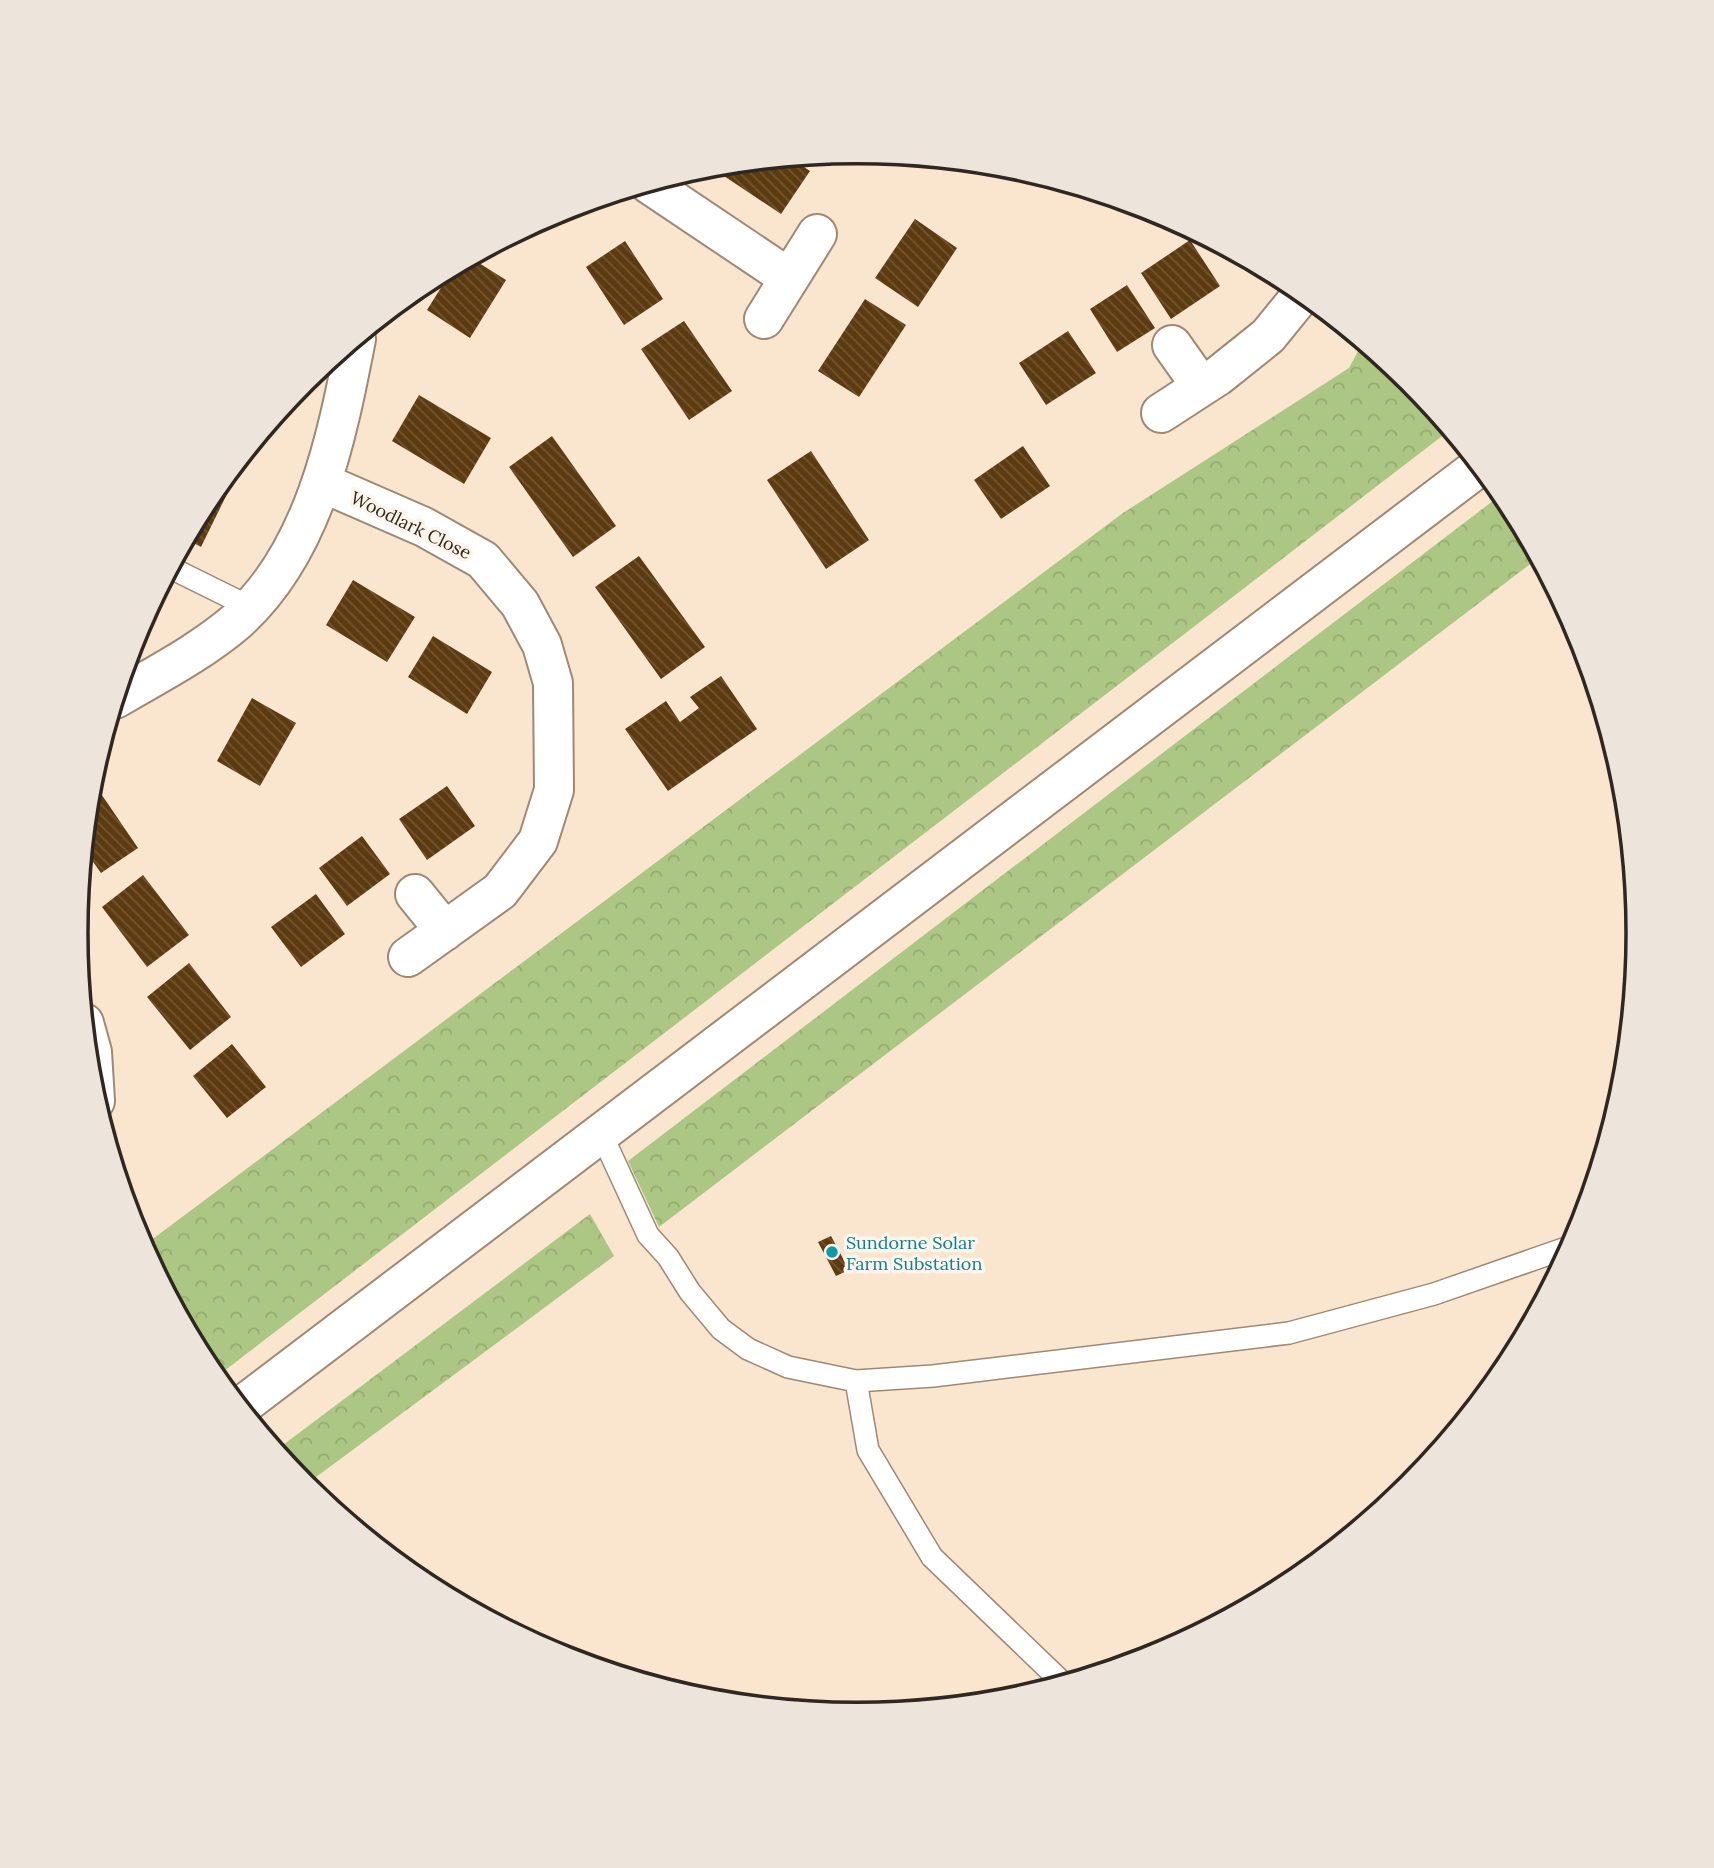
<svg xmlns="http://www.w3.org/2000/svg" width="1714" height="1868" font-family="Lora,serif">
<defs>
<pattern id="forest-crowns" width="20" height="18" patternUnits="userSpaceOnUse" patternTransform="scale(1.75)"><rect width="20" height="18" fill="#acc783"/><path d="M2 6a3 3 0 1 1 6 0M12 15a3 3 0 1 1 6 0" fill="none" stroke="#94ab71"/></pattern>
<pattern id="building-back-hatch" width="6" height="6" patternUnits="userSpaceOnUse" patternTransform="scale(1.75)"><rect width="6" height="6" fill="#5d3b10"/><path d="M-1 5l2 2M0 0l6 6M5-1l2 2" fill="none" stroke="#715532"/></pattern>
</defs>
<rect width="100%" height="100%" fill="#fae5ce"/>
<path fill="url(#forest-crowns)" d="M1363 342 1410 382 1450 430 215 1378 142 1247 1123 513 1349 368Z
M1502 494 1538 558 659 1227 628 1161Z
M590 1214 614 1256 304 1486 275 1451Z"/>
<path fill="url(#building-back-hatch)" d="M792 159 810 171 781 214 724 176 732 165Z
M915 219 957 248 918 307 875 278Z
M1190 240 1220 286 1171 319 1141 273Z
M625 241 663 299 624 325 586 267Z
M471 258 506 280 470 338 427 310 454 267Z
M1127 285 1155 328 1117 352 1090 309Z
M865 299 906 325 859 397 818 371Z
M684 321 732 391 689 420 641 349Z
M1068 331 1096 373 1046 405 1019 363Z
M419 395 491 438 464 484 392 441Z
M552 436 616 526 573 557 509 467Z
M1023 446 1050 486 1001 519 974 480Z
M811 451 869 540 826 569 767 480Z
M215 490 226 496 201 547 186 539Z
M639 556 705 647 661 679 595 587Z
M353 580 415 617 387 662 326 625Z
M433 636 492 672 467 714 408 677Z
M721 676 757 729 668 791 625 729 666 701 680 722 699 708 690 697Z
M252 698 296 723 260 786 217 761Z
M91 779 138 848 101 873 84 849Z
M447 786 475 826 427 860 399 819Z
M362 836 390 874 347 906 319 868Z
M143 875 189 935 147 967 102 907Z
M316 894 345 934 301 967 271 927Z
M189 963 231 1017 190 1050 147 997Z
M232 1044 266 1087 227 1118 193 1076Z
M831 1236 849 1270 836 1276 818 1242Z"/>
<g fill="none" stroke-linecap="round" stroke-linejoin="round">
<g stroke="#9d8975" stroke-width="24">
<path id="service" d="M171 568 250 607
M601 1133 648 1235 668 1257 690 1292 721 1329 748 1349 788 1367 856 1381 933 1376 1289 1333 1434 1294 1572 1246
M856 1381 868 1450 932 1557 1064 1684"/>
</g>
<g stroke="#9d8975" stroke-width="42">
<path id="minor" d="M649 184 789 278
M764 319 817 234
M1172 345 1201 386
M1161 413 1218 376 1268 336 1303 293
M323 483 424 527 483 560 520 604 542 645 553 683 554 790 538 841 500 891 408 957
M115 699C156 675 201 652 237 621 315 551 337 436 356 339
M415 894 445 931
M84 1023 92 1052 95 1101"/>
</g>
<g stroke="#9d8975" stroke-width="42">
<path id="trunk" d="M239 1408 1480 466"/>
</g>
<use href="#service" stroke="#fff" stroke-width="21"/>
<use href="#minor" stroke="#fff" stroke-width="38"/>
<use href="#trunk" stroke="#fff" stroke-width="38"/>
</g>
<circle fill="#0f9aa8" stroke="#fdf4eb" stroke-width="2.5" cx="832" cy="1252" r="7"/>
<g text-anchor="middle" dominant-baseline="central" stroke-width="7" stroke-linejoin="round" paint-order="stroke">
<g font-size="18" fill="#302820" stroke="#fdf4eb">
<text transform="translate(411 525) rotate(26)">Woodlark Close</text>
</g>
<g font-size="18" fill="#0d838f" stroke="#fdf4eb" text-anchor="start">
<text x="846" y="1242">Sundorne Solar<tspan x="846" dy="21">Farm Substation</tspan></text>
</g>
</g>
<path d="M0 0H1714V1868H0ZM88 933a769 769 0 1 1 1538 0a769 769 0 1 1-1538 0Z" fill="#ede4db" fill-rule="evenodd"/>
<path fill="none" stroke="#302820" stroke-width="3.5" d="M88 933a769 769 0 1 1 1538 0a769 769 0 1 1-1538 0Z"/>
</svg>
